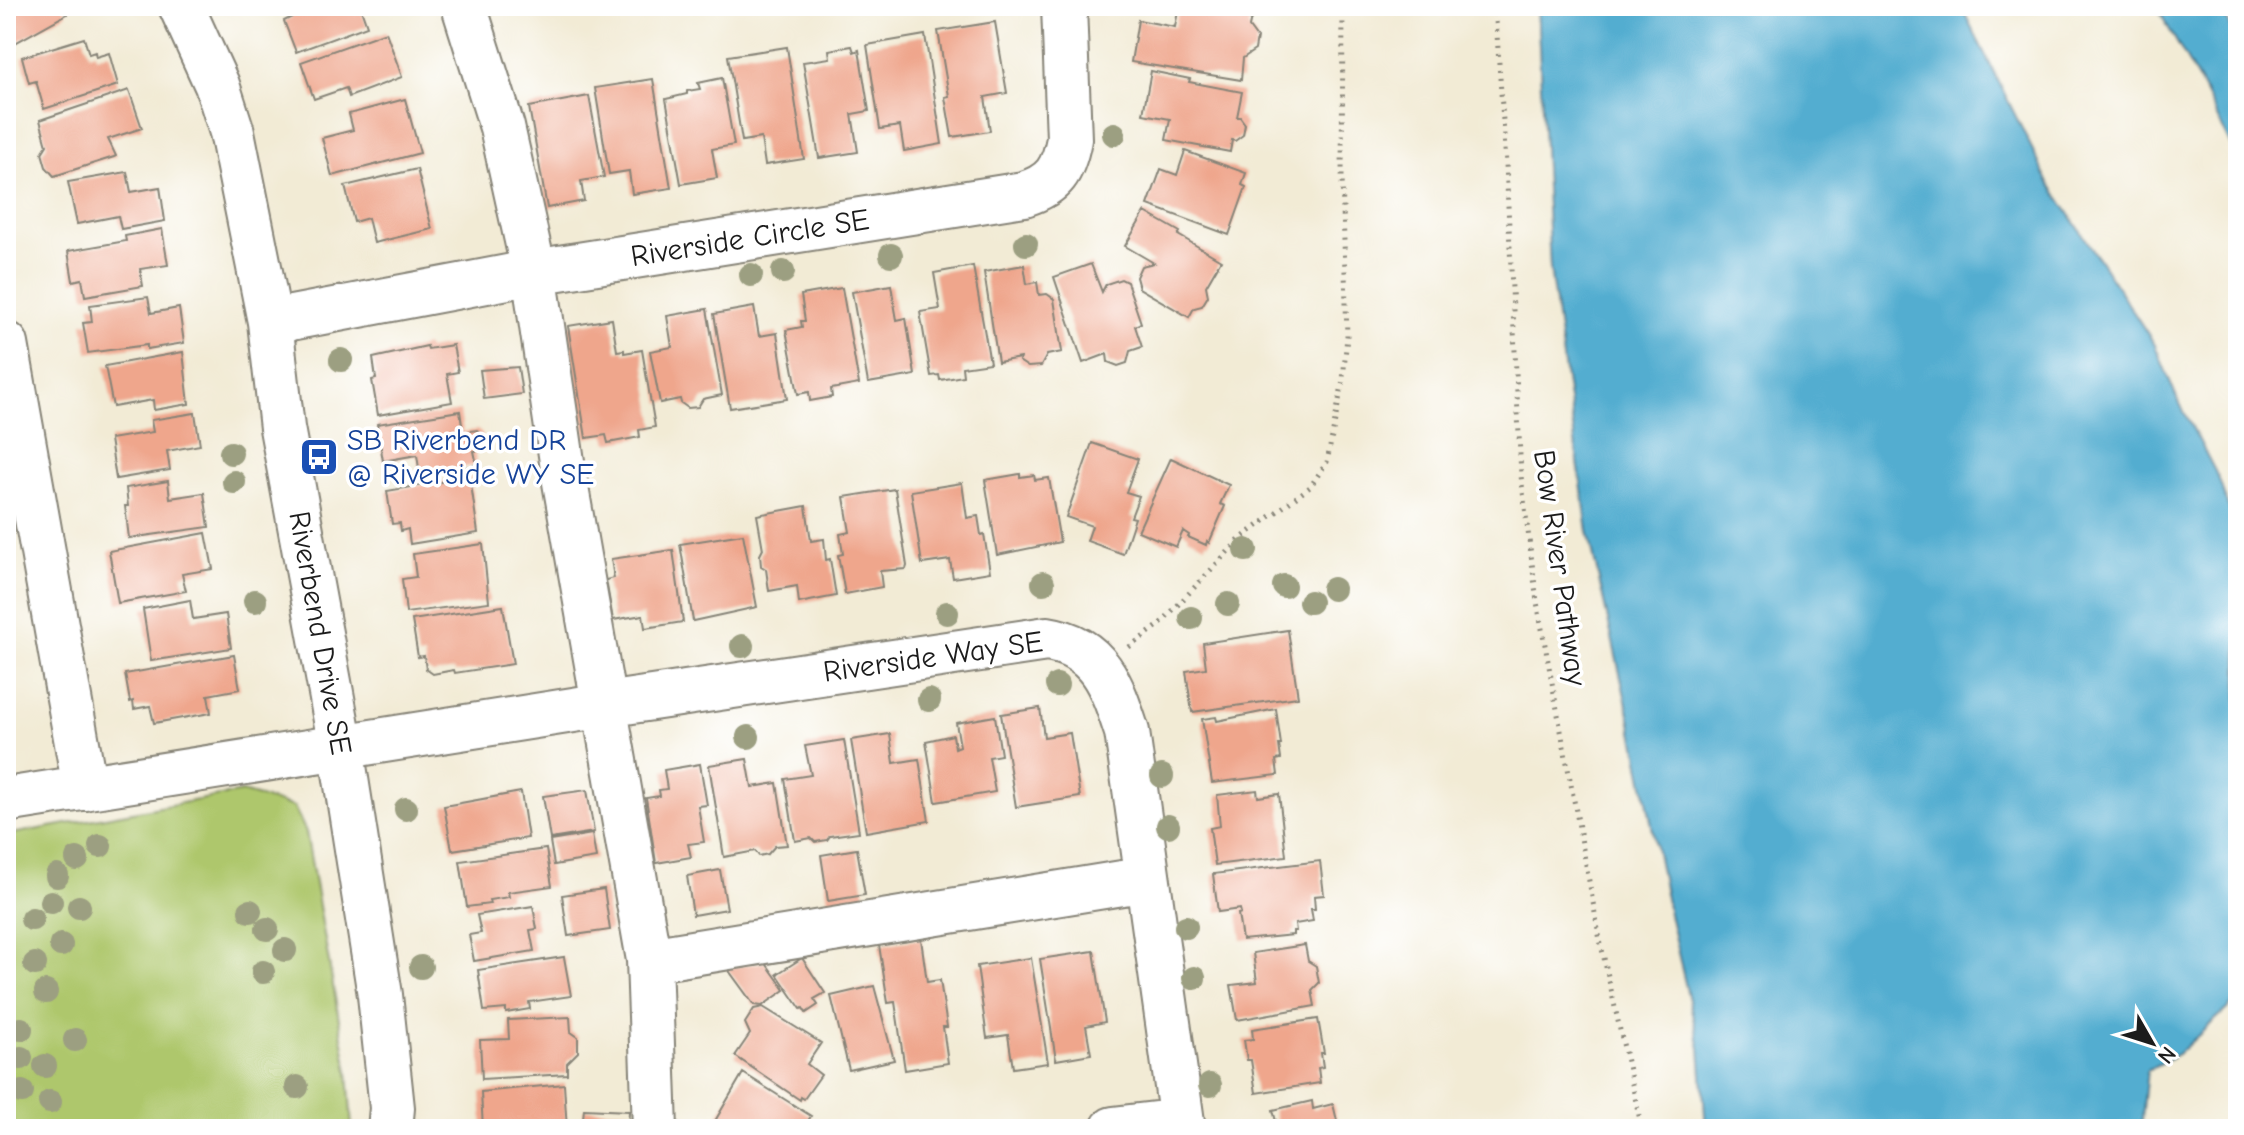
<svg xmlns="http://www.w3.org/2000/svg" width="2244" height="1135" font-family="'Comic Neue',sans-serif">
<rect width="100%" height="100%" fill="#fff"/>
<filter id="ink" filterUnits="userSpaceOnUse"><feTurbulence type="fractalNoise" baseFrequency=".0125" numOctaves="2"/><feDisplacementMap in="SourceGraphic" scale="16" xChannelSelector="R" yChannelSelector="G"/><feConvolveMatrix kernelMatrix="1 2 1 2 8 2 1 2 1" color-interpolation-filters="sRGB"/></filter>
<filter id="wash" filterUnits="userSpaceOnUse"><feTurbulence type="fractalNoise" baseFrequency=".006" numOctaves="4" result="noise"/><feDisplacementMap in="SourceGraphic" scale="32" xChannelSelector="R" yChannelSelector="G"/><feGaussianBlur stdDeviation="1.8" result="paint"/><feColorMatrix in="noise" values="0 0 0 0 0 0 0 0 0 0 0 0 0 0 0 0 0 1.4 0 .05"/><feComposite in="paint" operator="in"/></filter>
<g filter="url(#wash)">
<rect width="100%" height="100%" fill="#f2ebd5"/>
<path fill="#aec76c" stroke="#657244" stroke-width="2" d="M242 792 294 807 306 832 348 1071 352 1129H6V835Z"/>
<path fill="#52add0" stroke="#376476" stroke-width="2" d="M1537 6H1961L2048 181 2155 345 2177 398 2218 477 2238 536V999L2178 1054 2147 1070 2141 1129H1706L1700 1048 1669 914 1638 754 1588 531 1550 269Z
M2156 6H2220L2238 43V160L2203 88Z"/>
<g id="blocks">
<path fill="#efa68c" d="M6 6H63L67 14 6 48Z
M296 6H360L367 26 296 52 284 21 292 17 289 10Z
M1179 6 1251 18 1249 27 1257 38 1255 50 1243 58 1241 80 1131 62 1138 20 1175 27Z
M995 22 1007 93 985 97 990 131 952 137 945 97 949 96 938 31Z
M386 32 402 77 349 97 346 88 314 99 301 62Z
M925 35 942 144 904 151 900 126 880 129 867 45Z
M84 38 89 54 95 52 96 57 109 53 118 85 44 109 36 81 29 83 22 57Z
M852 46 854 52 859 50 869 111 852 114 858 152 819 158 803 62 830 58 829 50Z
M787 47 804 159 765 165 761 138 742 141 728 56Z
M1151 71 1190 79 1189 82 1242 92 1237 117H1240L1245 124 1243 135 1235 141 1232 140 1230 152 1166 140 1170 119 1143 114Z
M722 78 734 145 712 149 717 178 681 184 666 99 687 94V91L700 89 698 83Z
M653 79 671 188 632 194 629 171 609 174 595 88Z
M129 90 142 128 108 139 116 156 114 157 54 176 46 167 42 153 47 145 40 120Z
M589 96 604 177 581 181 584 201 547 208 529 107Z
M405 99 420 153 332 176 322 138 353 130 349 114Z
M1185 151 1246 173 1242 185 1246 187 1229 235 1148 205 1161 169 1177 175Z
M417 169 432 229 374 243 368 218 354 222 345 186Z
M127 172 131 192 160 187 165 221 121 229 118 216 77 224 68 182Z
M1145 212 1180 232 1178 235 1221 260 1206 286 1208 296 1202 306 1194 308 1189 317 1139 288 1136 277 1141 266 1154 263 1125 246Z
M162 229 168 265 140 269 143 286 85 296 82 279 73 281 68 251 126 241 125 236Z
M1091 264 1102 292 1106 284 1121 279 1127 282 1141 323 1135 326 1142 347 1130 351 1127 363 1118 366 1108 362 1107 354 1083 363 1054 277Z
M1024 265 1027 284 1037 282 1039 295 1047 294 1054 299 1062 352 1047 355 1041 366 1028 367 1019 361 1020 358 998 362 984 272Z
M973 266 990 363 962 367 963 376 940 380 939 375 931 376 920 312 940 309 934 273Z
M891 285 897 320 906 318 915 375 868 383 852 292Z
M842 288 859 384 831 389 832 397 810 401 809 392 798 394 786 330 802 327 801 321H805L801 295Z
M148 297 151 313 179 308 184 343 147 349V345L88 353 83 323 92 322 90 305Z
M754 307 759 336 777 333 787 399 730 408 714 314Z
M707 309 722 395 703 399 698 407 688 408 681 403 680 399 660 403 650 351 672 347 667 316Z
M612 319 617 351 624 350V353L642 350 655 427 639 430 640 437 608 443 606 435 586 438 568 326Z
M453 345 458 372 447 374 452 402 378 415 372 380 376 379 373 358 427 346 428 349Z
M183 352 189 404 154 410 153 400 113 407 105 366Z
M518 367 522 394 484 399 480 370Z
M460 411 463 432 477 430 482 434 483 445 480 450 474 451 477 465 420 475 417 455 383 461 377 424Z
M195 413 200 445 167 451 170 470 116 479 110 439 153 432 151 420Z
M1092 443 1138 459 1126 492 1139 496 1131 517 1135 518 1123 554 1087 541 1092 526 1066 517Z
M1171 458 1229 485 1220 504 1225 506 1209 543 1207 541 1206 545 1188 537 1189 535 1183 531 1176 547 1138 531Z
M1020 474V477L1034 475 1035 480 1049 478 1060 542 997 555 985 480Z
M470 477 478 533 410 544 408 529 401 531 400 523 392 524 387 491Z
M168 481 170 498 204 493 209 527 129 538 125 506H128L126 488Z
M962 483 967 518 978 516 981 535 984 534 990 572 953 578 950 560 922 564 911 491Z
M895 489 907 566 906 569 880 571 882 587 845 594 838 555 843 554 840 534 850 532 844 497Z
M806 506 811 541 824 539 826 560 830 559 836 596 799 603 797 586 769 591 766 569 761 566 760 555 763 549 757 515Z
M206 533 213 569 182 574 186 591 118 603 109 551Z
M743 534 757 607 693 621 680 544Z
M483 544 489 602 406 613 402 579 416 577 413 554Z
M673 550 683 622 645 628 643 615 613 620 606 580 614 578 611 559Z
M190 600 193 619 226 614 231 648 151 661 143 609Z
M503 606 513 664 455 673 454 670 433 674 426 669 424 656 418 657 412 620Z
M1288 630 1298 697 1192 712 1186 671 1206 668 1203 643Z
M234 655 240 689 208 695 211 713 154 723 150 706 134 709 133 701 130 702 125 674Z
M1040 708 1044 737 1070 733 1080 797 1016 807 1001 714Z
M1276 709 1281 745H1279L1281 759 1276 760 1278 775 1212 783 1202 719 1216 717 1217 721Z
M995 716 1001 755 989 757 995 792 936 802 926 741 953 735 955 748 960 746 956 723Z
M890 734 894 763 919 759 929 821 866 832 851 740Z
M844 740 859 832 830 836 827 840 815 842 811 838 795 841 785 779 811 775 805 746Z
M747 759 752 787 777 783 787 845 775 846 768 854 759 856 755 851 724 857 709 765Z
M700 764 707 805 698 806 704 842 688 844 691 857 656 863 646 798 660 796 659 790 667 789 664 770Z
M587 790 594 832 550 839 543 796Z
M1257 790 1258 797 1279 794 1286 856 1215 865 1210 828 1220 826 1217 795Z
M521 792 528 838 452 850 444 806Z
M592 834 596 858 554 865 550 841Z
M546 849 552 886 508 892 509 897 489 900 490 904 467 907 460 861Z
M857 849 865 895 828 901 821 855Z
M1320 861 1324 895 1314 896 1315 909H1311L1313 921 1295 924 1296 931H1293V935L1242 940 1238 914 1241 913 1240 909 1218 912 1213 874Z
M720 870 727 909 693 915 687 876Z
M604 889 610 930 568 936 562 895Z
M533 906 537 929 530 930 534 951 474 961 469 935 481 933 477 915Z
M921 939 927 982 940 980 947 1027H943L948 1063 905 1070 895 1002 888 1003 879 945Z
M1305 945 1308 961 1316 966 1319 983 1312 990 1315 1006 1237 1020 1231 985 1257 982 1253 953Z
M1094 951 1105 1022 1086 1026 1091 1054 1056 1060 1040 959Z
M564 957 571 996 529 1002 530 1009 506 1013V1009L484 1011 478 970Z
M802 958 825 993 814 999 818 1005 806 1013 803 1008 801 1009 777 974Z
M1031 958 1048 1063 1013 1068 1008 1035 987 1038 977 966Z
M765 962 785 990 762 1006 754 1005 727 968Z
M874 986 894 1060 849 1070 831 996Z
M763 1007 821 1043 807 1064 821 1075 804 1099 801 1097 800 1100 735 1056 750 1034 745 1023 754 1009Z
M570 1017 571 1032 578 1037V1052L567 1063V1074L482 1079 480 1040 509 1039 508 1020Z
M1318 1019 1324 1053H1321L1323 1067 1318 1068 1320 1083 1256 1093 1251 1060H1247L1244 1040 1253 1039 1252 1029Z
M743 1073 811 1116 803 1129H728L715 1121Z
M564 1084 567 1129H483L481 1092Z
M1312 1101 1313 1109 1333 1104 1339 1129H1278L1273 1110Z
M584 1109 629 1111 628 1129H582Z"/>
</g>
</g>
<g filter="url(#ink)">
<use href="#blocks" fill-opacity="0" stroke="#878478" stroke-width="2"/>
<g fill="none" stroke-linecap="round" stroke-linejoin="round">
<g stroke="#878478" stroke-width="48">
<path id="minor" d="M181 6 217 85 232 132 270 322 282 428 341 747 380 995 392 1108 390 1129
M464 6 502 127 534 272 565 482 649 960 655 1129
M270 322 534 272 1024 194C1055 184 1063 170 1069 139L1064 6
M6 344 85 788
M6 800 605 705 1047 639C1100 647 1112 686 1127 732L1183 1129
M649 960 1147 879
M1113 1129 1181 1121"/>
</g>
<path stroke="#878478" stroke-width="5" stroke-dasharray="2 6" stroke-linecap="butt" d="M1495 6 1506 164 1521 476 1537 602 1600 940 1642 1129
M1129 647 1158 626 1240 539 1310 487 1327 462 1343 380 1347 336 1342 177 1343 6"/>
<use href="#minor" stroke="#fff" stroke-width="44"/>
</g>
<g fill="#9c9f81">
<circle cx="1114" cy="134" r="12"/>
<circle cx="1026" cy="244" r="12"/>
<circle cx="891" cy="255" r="12"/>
<circle cx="783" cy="272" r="12"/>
<circle cx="751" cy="275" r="12"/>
<circle cx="341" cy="360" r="12"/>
<circle cx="231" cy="453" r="12"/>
<circle cx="234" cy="482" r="12"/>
<circle cx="1246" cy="550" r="12"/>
<circle cx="1043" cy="583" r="12"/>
<circle cx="1284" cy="586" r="12"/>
<circle cx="1333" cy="589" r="12"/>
<circle cx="255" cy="601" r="12"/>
<circle cx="1310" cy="602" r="12"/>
<circle cx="1228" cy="604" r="12"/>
<circle cx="947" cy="613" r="12"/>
<circle cx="1191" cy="618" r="12"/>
<circle cx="742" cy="646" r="12"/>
<circle cx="1057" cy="685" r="12"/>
<circle cx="929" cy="700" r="12"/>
<circle cx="748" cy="737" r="12"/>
<circle cx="1162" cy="776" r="12"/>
<circle cx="406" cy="809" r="12"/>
<circle cx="1168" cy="826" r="12"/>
<circle cx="100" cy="846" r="12"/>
<circle cx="77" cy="859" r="12"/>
<circle cx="57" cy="876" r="12"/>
<circle cx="51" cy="902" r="12"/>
<circle cx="79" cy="907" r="12"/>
<circle cx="250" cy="911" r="12"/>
<circle cx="32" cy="919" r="12"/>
<circle cx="1186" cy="927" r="12"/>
<circle cx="267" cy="929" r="12"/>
<circle cx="61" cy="945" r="12"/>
<circle cx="285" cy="950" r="12"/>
<circle cx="35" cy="964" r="12"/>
<circle cx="421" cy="967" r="12"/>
<circle cx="263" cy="972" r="12"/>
<circle cx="1194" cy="978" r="12"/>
<circle cx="46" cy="992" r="12"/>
<circle cx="21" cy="1029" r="12"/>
<circle cx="75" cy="1040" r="12"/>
<circle cx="21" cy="1058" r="12"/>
<circle cx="45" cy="1066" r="12"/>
<circle cx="1210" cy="1085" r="12"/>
<circle cx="297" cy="1087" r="12"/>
<circle cx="22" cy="1092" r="12"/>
<circle cx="50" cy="1102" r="12"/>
</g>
</g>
<defs>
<g id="bus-square" transform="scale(2)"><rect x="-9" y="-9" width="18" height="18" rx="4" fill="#1a4fb4" stroke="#fff"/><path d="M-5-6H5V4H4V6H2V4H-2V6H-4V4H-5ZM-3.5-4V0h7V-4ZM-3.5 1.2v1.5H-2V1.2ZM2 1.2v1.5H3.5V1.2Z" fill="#fff"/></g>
</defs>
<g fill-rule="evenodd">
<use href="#bus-square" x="319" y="457"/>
</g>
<g text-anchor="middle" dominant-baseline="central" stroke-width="7" stroke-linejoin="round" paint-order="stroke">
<g font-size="30" fill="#1c1c1c" stroke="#fff">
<text transform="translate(750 238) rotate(-9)">Riverside Circle SE</text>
<text transform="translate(1560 568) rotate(82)">Bow River Pathway</text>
<text transform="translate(320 633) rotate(80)">Riverbend Drive SE</text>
<text transform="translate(933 657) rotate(-8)">Riverside Way SE</text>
</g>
<g font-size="30" fill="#164399" stroke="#fff" text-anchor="start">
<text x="347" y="440">SB Riverbend DR<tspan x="347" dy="34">@ Riverside WY SE</tspan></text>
</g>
</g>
<rect width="2244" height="1135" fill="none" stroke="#fff" stroke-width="32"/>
<g transform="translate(2152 1043) rotate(129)" stroke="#ffffff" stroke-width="6" paint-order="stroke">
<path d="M0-6L14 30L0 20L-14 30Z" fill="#1c1c1c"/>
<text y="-12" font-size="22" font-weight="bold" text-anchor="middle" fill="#1c1c1c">N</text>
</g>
</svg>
